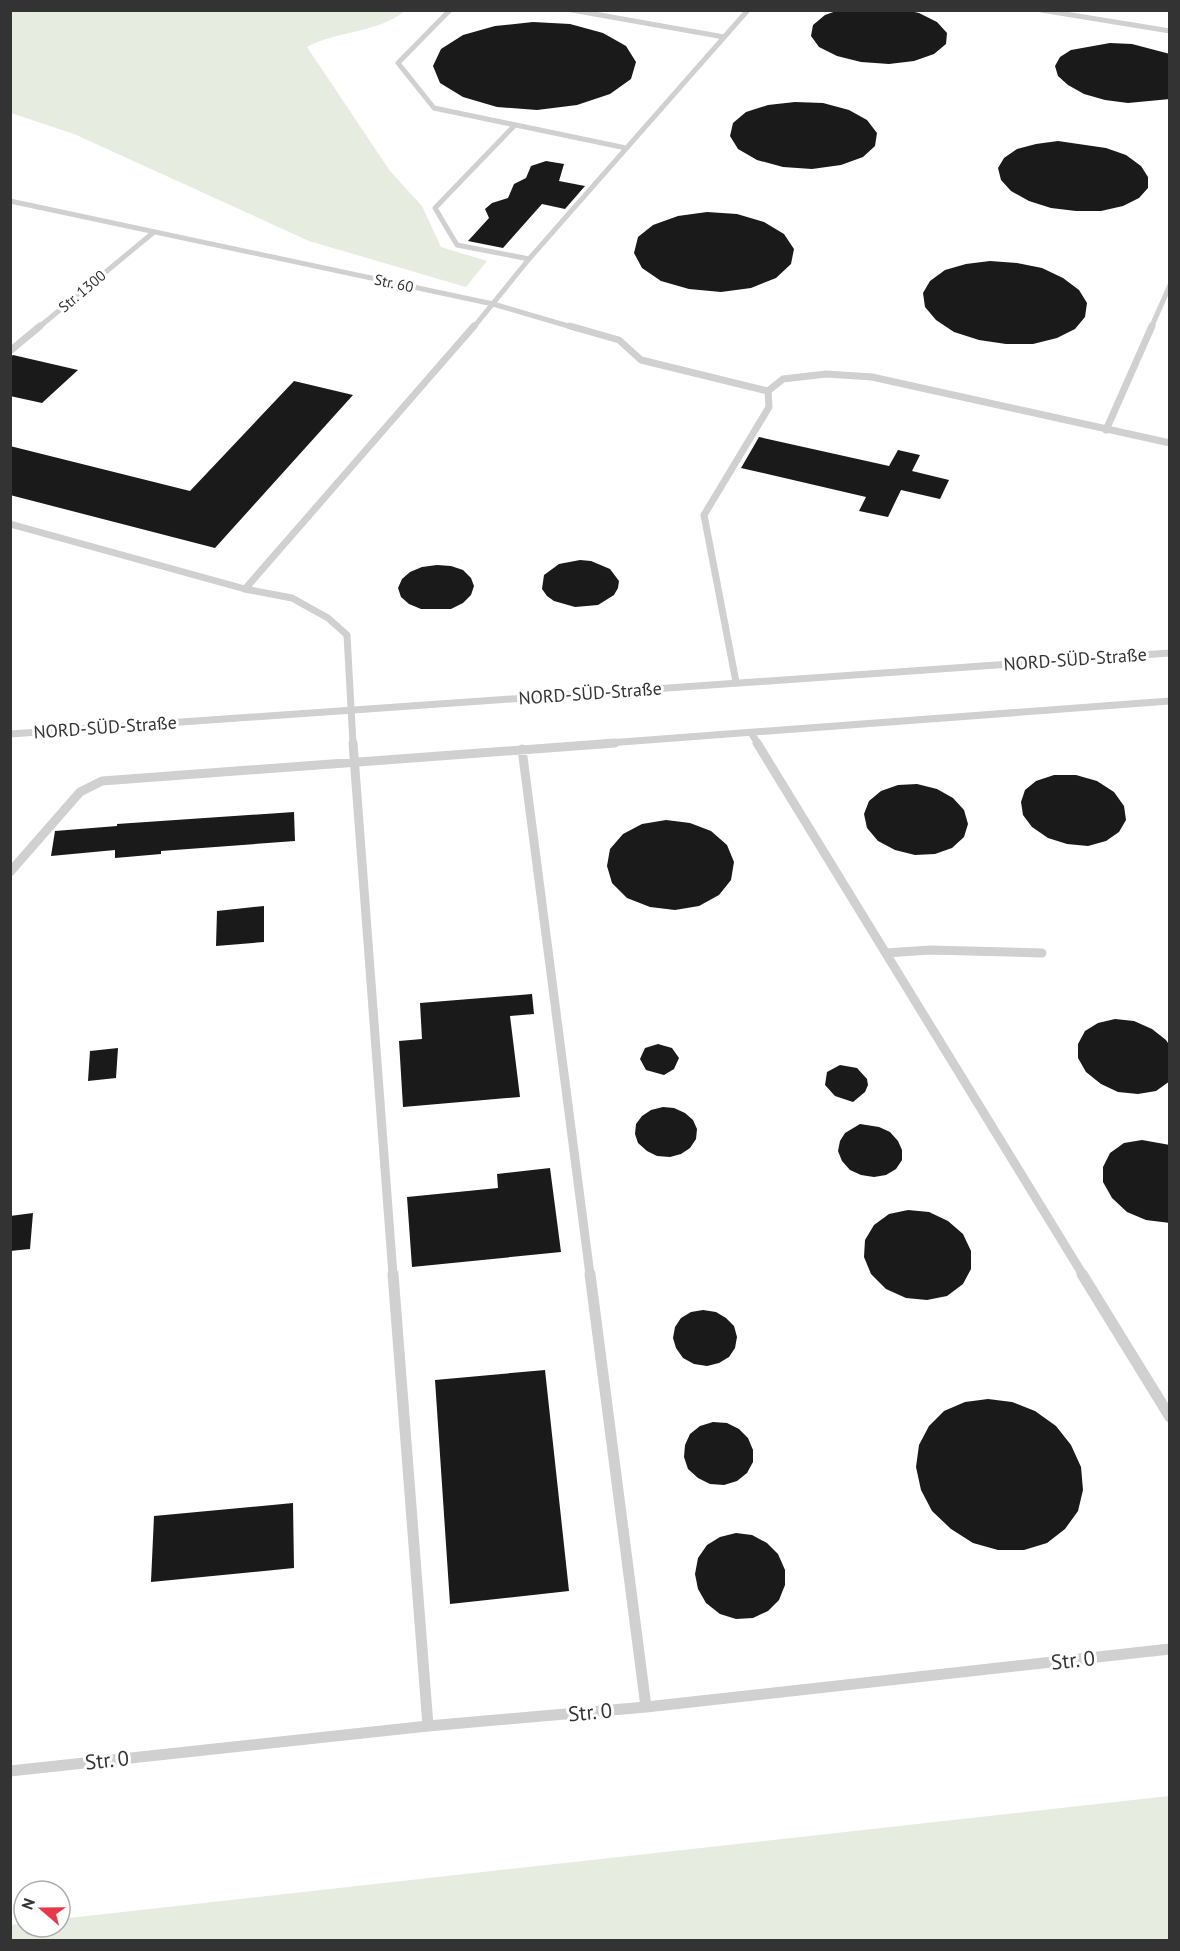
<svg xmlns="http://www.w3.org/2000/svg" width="1180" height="1951" font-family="'PT Sans',sans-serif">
<rect width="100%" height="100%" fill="#fff"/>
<path fill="#e6ecdf" d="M11 10 405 11C375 34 338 30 307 47L390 171 422 206 441 247 487 261 466 287 309 241 74 134 11 113Z
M1169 1796V1940H11V1925L24 1923V1927H60V1919Z"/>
<path fill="#1a1a1a" d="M839 10H906L919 13 937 22 947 33 946 44 934 54 914 61 889 64 861 62 837 56 819 47 811 36 813 25 825 15Z
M533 22 570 24 603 33 626 46 636 62 631 79 610 94 577 105 537 110 497 107 463 97 440 83 433 66 441 49 463 35 495 26Z
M1110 43 1132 44 1170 54V99L1128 103 1105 100 1084 94 1068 85 1058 76 1055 66 1060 57 1071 50Z
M795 102 823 103 849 110 867 120 877 133 875 146 863 157 841 165 812 169 783 167 757 160 738 149 730 136 733 123 746 112 768 105Z
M1058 141 1106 148 1126 155 1141 166 1148 177V188L1139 198 1123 206 1101 211H1076L1051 208 1029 201 1011 191 1001 180 998 168 1004 158 1017 149 1036 144Z
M546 161 564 164 559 181 585 186 565 209 542 204 503 248 468 241 489 218 485 209 492 203 508 198 514 184 526 178 531 166Z
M707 212 737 214 764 222 784 234 794 249 791 264 776 278 751 288 721 292 689 289 661 281 642 268 634 253 638 237 653 225 678 216Z
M990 261 1017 263 1042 268 1063 278 1079 290 1087 303 1085 317 1075 329 1057 338 1033 344H1006L979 340 954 332 936 320 925 307 923 293 930 281 945 270 966 264Z
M13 355 78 370 42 403 10 396V357Z
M294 381 353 395 215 548 10 495V446L190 491Z
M759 437 889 466 898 450 920 455 912 471 949 480 940 499 901 490 888 517 859 511 866 497 741 468Z
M580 560 591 561 610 569 619 581 618 588 614 595 598 605 575 607 554 601 547 596 542 589 544 575 559 564Z
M437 565 451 566 463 570 471 578 474 586 471 595 463 603 451 609H421L409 604 401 597 398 588 402 579 410 572 422 567Z
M1054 775H1076L1097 781 1114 792 1124 806 1126 820 1119 832 1106 841 1088 846 1067 844 1048 838 1032 827 1023 815 1021 802 1025 790 1036 781Z
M917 784 937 789 953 798 964 810 968 824 964 837 952 848 935 854 915 855 895 850 878 841 867 828 864 814 869 801 881 791 898 785Z
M294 812 295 841 161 851V854L115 858V850L51 856 55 831 117 826V824Z
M666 820 690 823 711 831 727 845 734 862 731 880 719 895 699 906 675 910 650 907 627 898 612 883 607 866 610 849 623 834 642 824Z
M264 906V942L216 946 217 911Z
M532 994 534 1014 510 1016 520 1097 403 1107 399 1041 422 1039 420 1003Z
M1115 1019 1134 1021 1152 1029 1166 1040 1170 1046V1081L1156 1091 1138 1094 1118 1092 1101 1084 1086 1072 1078 1058V1044L1085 1031 1098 1023Z
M658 1044 672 1048 679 1058 674 1069 664 1075 646 1070 640 1059 645 1048Z
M118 1048 116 1078 88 1081 90 1051Z
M840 1065 857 1068 867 1079 868 1085 865 1092 853 1102 835 1096 825 1085 827 1072Z
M663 1107 674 1108 685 1113 693 1120 697 1129 696 1139 690 1148 681 1154 670 1157 657 1156 647 1151 638 1143 635 1134 636 1124 642 1116 651 1110Z
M860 1124 879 1127 890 1132 898 1141 902 1150V1160L896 1169 886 1175 874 1177 861 1175 850 1170 842 1161 838 1151 840 1141 845 1133Z
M1142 1140 1170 1145V1223L1146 1220 1127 1212 1112 1198 1103 1182V1167L1110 1153 1124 1143Z
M550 1168 561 1252 412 1267 407 1197 498 1188 497 1174Z
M908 1210 929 1212 948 1221 963 1234 971 1251V1269L963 1284 947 1296 927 1300 906 1298 886 1289 871 1274 864 1257 865 1240 874 1225 889 1214Z
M33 1213 30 1249 10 1251V1216Z
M703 1310 716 1312 726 1318 734 1326 737 1337 735 1348 729 1357 719 1363 707 1366 694 1364 683 1358 676 1348 673 1338 675 1327 681 1318 691 1312Z
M545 1370 569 1591 450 1604 435 1380Z
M988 1399 1012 1402 1035 1411 1056 1426 1071 1445 1081 1467 1083 1490 1078 1511 1065 1529 1047 1543 1024 1550H998L973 1543 951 1529 932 1511 921 1490 916 1467 919 1445 929 1426 944 1411 965 1402Z
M713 1422 727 1423 739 1429 748 1438 753 1450V1462L747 1473 737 1481 724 1485 710 1484 698 1478 688 1469 684 1457 685 1445 690 1434 700 1426Z
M293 1503 294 1568 151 1582 154 1516Z
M736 1533 752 1535 767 1543 778 1554 785 1570V1585L779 1600 768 1611 753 1618 736 1619 720 1614 706 1603 698 1589 695 1574 698 1558 707 1545 720 1537Z"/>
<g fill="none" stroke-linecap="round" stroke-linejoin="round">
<path stroke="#d0d0d0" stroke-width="5" d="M450 10 398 63 434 108 626 148
M572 10 724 37
M1041 10 1170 31
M515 125 435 208 457 245 529 259
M10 201 493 304 575 328
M38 328 154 232
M473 328 529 259 748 10
M1151 328 1170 285"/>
<path stroke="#d0d0d0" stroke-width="7" d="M570 326 619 340 641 360 768 391
M10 351 40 326
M1106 430 1152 326
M10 524 245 589 292 598 328 618 347 635 353 744
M245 589 474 326
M736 682 704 515 769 407 768 391 783 379 826 374 872 377 1170 443
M10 734 1170 653
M752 734 758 744
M595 744 1170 701"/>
<path stroke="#d0d0d0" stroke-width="9" d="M353 743 393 1275
M757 743 1083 1275
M522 749 590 1275
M10 872 80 792 102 781 615 743
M886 953 930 950 1042 953"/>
<path stroke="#d0d0d0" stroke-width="11" d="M393 1274 428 1726
M590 1274 646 1707
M1082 1274 1170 1417
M10 1771 428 1726 646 1707 1170 1649"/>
</g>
<g text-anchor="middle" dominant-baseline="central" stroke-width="6" stroke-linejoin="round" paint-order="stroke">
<g font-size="15" fill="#333" stroke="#fff">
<text transform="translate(394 283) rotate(12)">Str. 60</text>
<text transform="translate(82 291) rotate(-40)">Str. 1300</text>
</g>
<g font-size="18" fill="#333" stroke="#fff">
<text transform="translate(1075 659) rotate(-4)">NORD-SÜD-Straße</text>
<text transform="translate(590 693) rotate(-4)">NORD-SÜD-Straße</text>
<text transform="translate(105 727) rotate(-4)">NORD-SÜD-Straße</text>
</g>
<g font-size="21" fill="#333" stroke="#fff">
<text transform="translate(1073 1660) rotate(-6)">Str. 0</text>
<text transform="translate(590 1712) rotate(-5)">Str. 0</text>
<text transform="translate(107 1760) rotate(-6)">Str. 0</text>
</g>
</g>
<rect width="1180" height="1951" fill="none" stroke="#333333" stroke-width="24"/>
<g transform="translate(42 1909) rotate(290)"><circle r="28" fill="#ffffff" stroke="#adadad" stroke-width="1.5"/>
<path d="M0-4.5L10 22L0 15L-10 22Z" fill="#e63946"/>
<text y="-9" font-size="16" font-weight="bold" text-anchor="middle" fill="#333333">N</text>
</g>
</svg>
